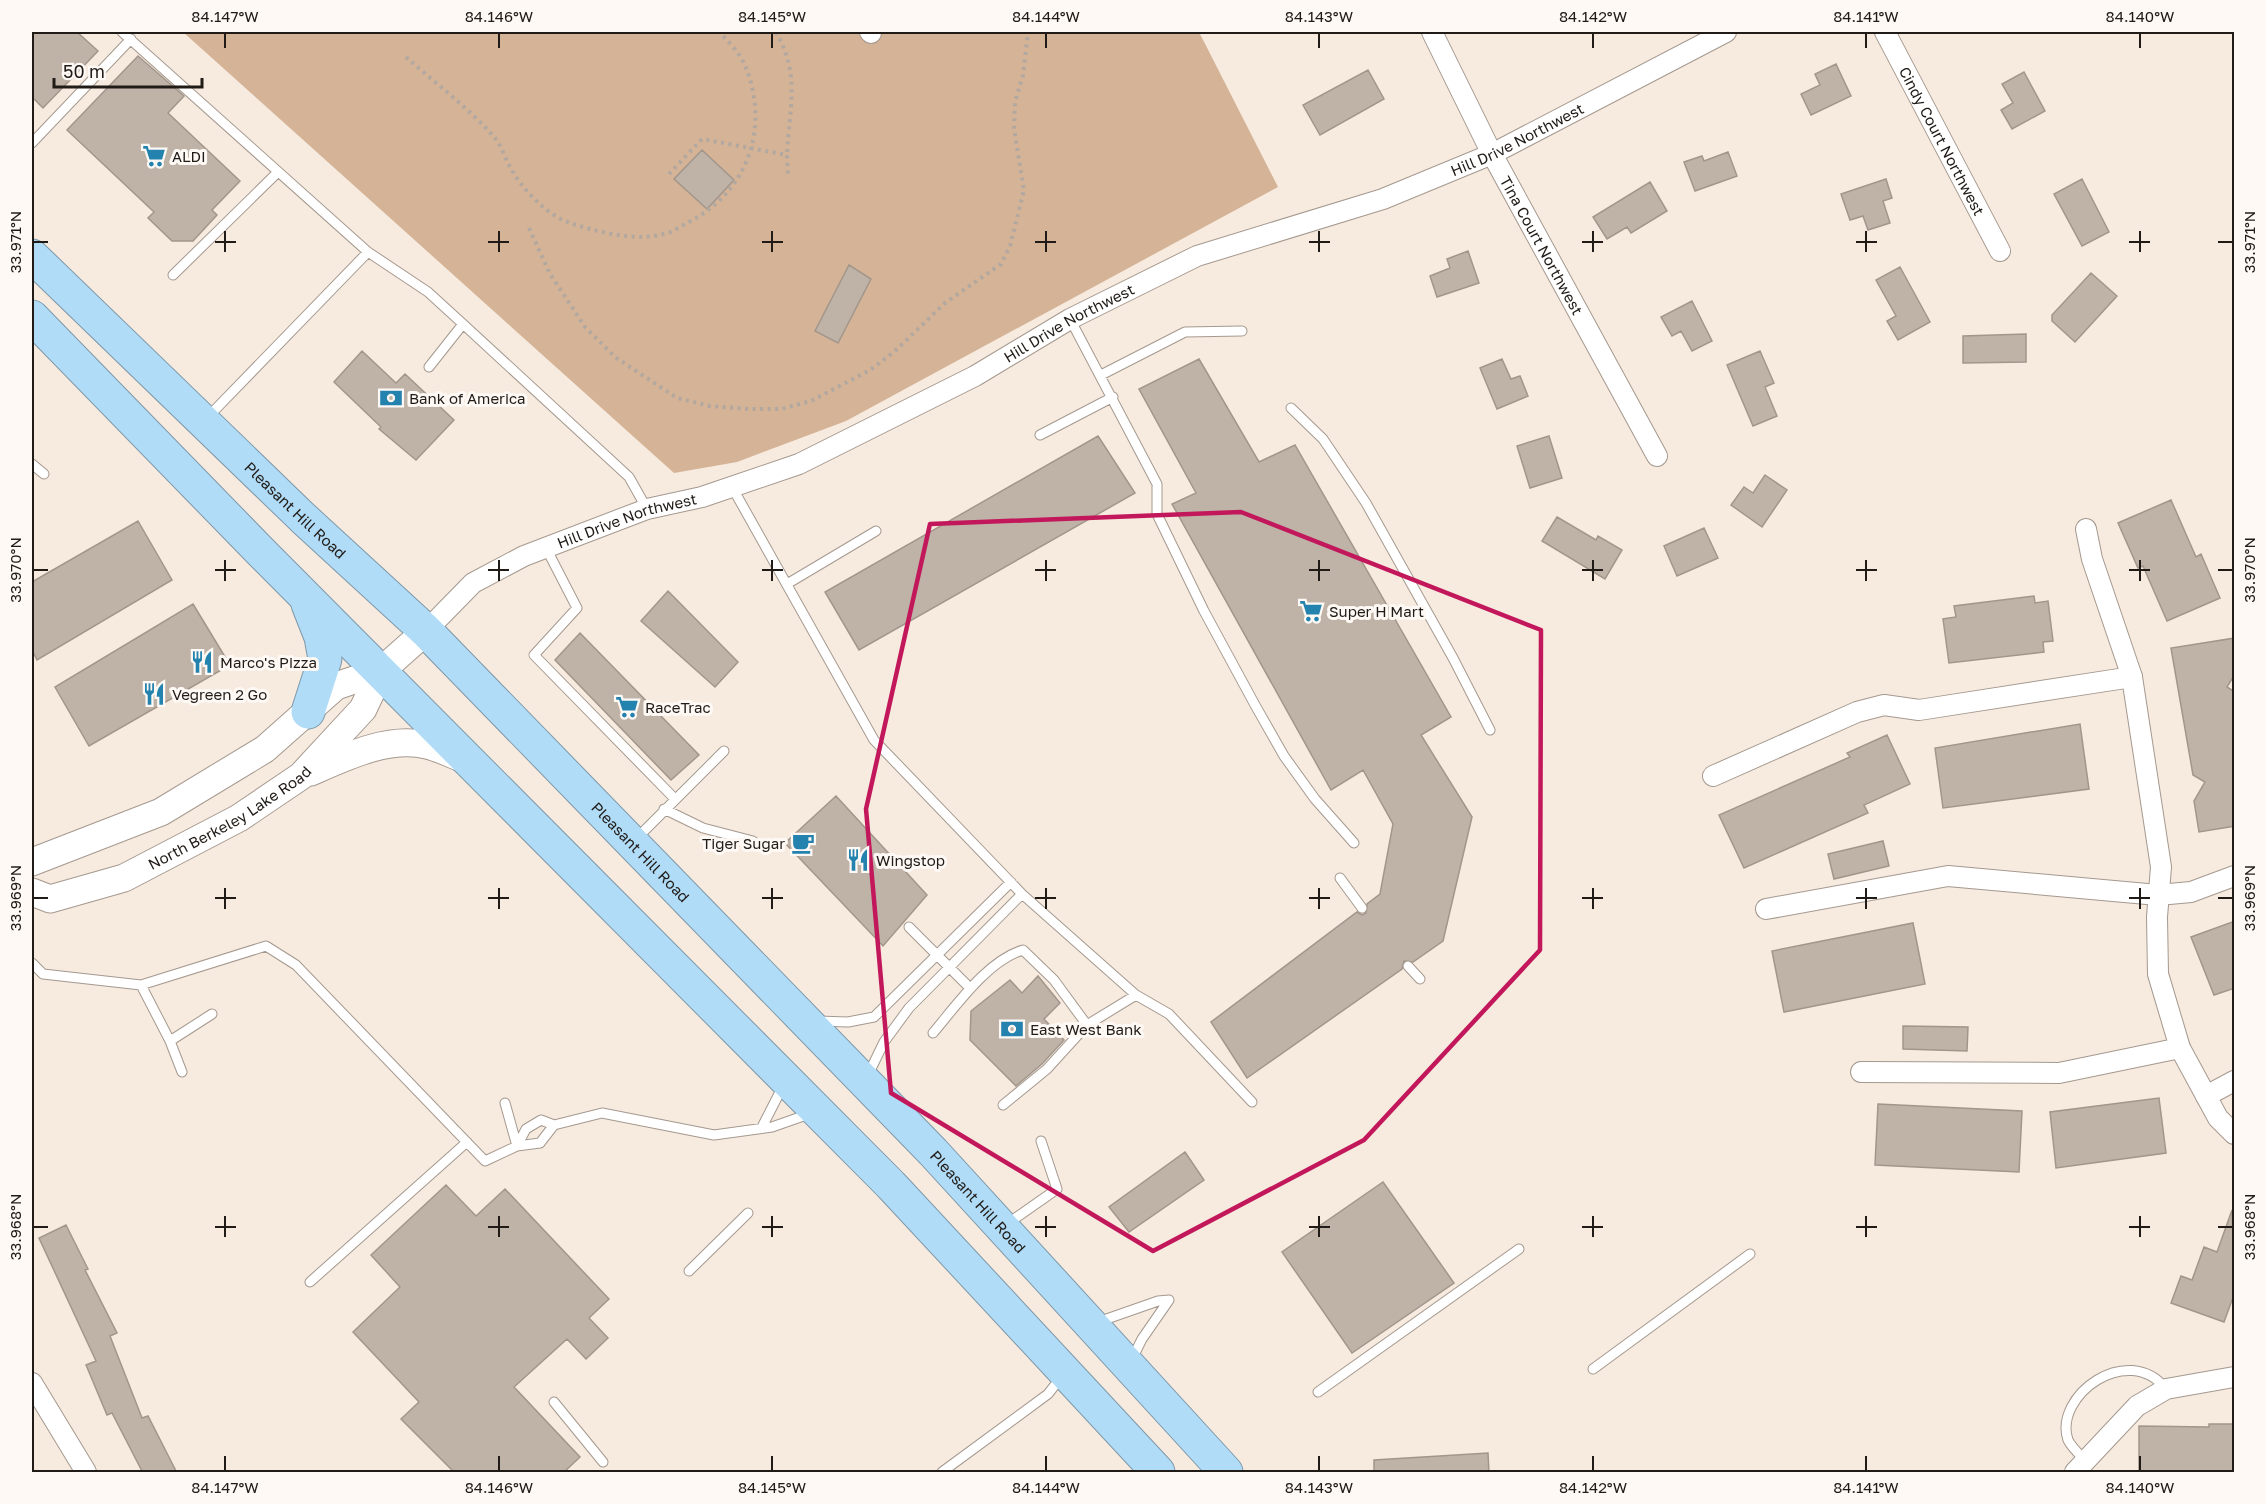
<svg xmlns="http://www.w3.org/2000/svg" width="2266" height="1504" font-family="'Golos Text',sans-serif">
<rect width="100%" height="100%" fill="#f7eadf"/>
<path fill="#d4b396" d="M183 32H1199L1278 187 846 421 737 462 674 473Z"/>
<path fill="#bfb3a8" stroke="#a2968b" stroke-width="1.5" d="M32 32H77L98 51 43 108 32 97Z
M138 56 184 96 168 113 240 181 212 210 217 215 193 241H172L148 218 154 212 67 130Z
M1836 64 1851 96 1811 115 1801 94 1820 85 1815 74Z
M1368 70 1384 99 1320 135 1303 105Z
M2024 72 2045 111 2012 129 2001 110 2013 103 2002 84Z
M702 150 734 180 707 209 674 179Z
M1728 152 1737 176 1695 191 1684 162 1702 156 1704 161Z
M1886 179 1892 198 1883 201 1890 223 1868 230 1863 216 1850 220 1841 194Z
M2082 179 2109 232 2082 246 2054 194Z
M1650 182 1667 211 1631 233 1627 227 1607 239 1593 217Z
M1468 251 1479 283 1437 297 1430 276 1450 268 1447 259Z
M849 265 871 279 838 343 815 331Z
M1900 267 1930 322 1898 340 1887 321 1896 316 1876 280Z
M2091 273 2117 296 2075 342 2052 321V315Z
M1692 301 1712 341 1692 351 1681 331 1672 336 1661 317Z
M2026 334V362L1963 363V336Z
M362 351 396 383 405 374 454 420 416 460 379 429 381 427 334 382Z
M1760 351 1774 383 1765 387 1777 416 1753 426 1727 365Z
M1199 359 1259 462 1295 445 1451 717 1421 735 1472 817 1443 941 1413 962 1404 961 1402 969 1247 1078 1211 1022 1357 912 1362 915 1366 913 1367 904 1380 894 1393 824 1363 770 1331 790 1172 504 1196 493 1139 389Z
M1502 359 1511 379 1520 376 1528 396 1497 409 1480 368Z
M1098 436 1135 493 859 650 825 592Z
M1549 436 1562 478 1530 488 1517 446Z
M1765 475 1787 490 1762 527 1731 505 1744 487 1753 493Z
M2171 500 2196 557 2201 554 2220 598 2167 621 2143 566 2138 568 2118 523Z
M1557 517 1596 540 1598 536 1622 550 1605 579 1542 541Z
M138 521 172 580 37 660 32 650V582Z
M1704 528 1718 558 1677 576 1664 546Z
M668 591 738 662 715 687 641 621Z
M2034 596 2035 603 2048 601 2053 641 2043 642 2044 652 1949 663 1943 619 1956 617 1954 606Z
M193 604 230 665 89 746 55 687Z
M580 633 699 755 671 780 555 660Z
M2235 638V674L2227 687 2235 692V826L2199 832 2194 801 2205 782 2193 775 2171 648Z
M2080 724 2089 789 1943 808 1935 748Z
M1887 735 1910 784 1864 805 1868 813 1744 868 1719 815 1850 757 1847 753Z
M836 796 927 895 883 946 785 843Z
M1883 841 1889 866 1834 879 1828 854Z
M2235 921V988L2214 995 2191 937Z
M1913 923 1925 984 1784 1012 1772 951Z
M1038 976 1060 1003 1044 1019 1064 1040 1042 1064 1016 1086 970 1040 971 1011 1010 980 1022 993Z
M1903 1026 1968 1027 1967 1051 1903 1049Z
M2159 1098 2166 1153 2056 1168 2050 1112Z
M1878 1104 2022 1111 2019 1172 1875 1165Z
M1185 1152 1204 1180 1129 1232 1109 1207Z
M1383 1182 1454 1283 1352 1353 1282 1252Z
M446 1185 476 1216 505 1189 609 1299 589 1318 608 1338 586 1359 567 1339 514 1387 580 1457 563 1473H455L401 1419 419 1402 353 1332 400 1287 371 1255Z
M2232 1210 2235 1292 2224 1322 2171 1303 2181 1276 2192 1280 2204 1247 2217 1252Z
M66 1225 88 1269 85 1270 117 1333 110 1336 142 1418 148 1416 177 1473H143L112 1413 107 1415 86 1365 96 1361 39 1238Z
M2209 1424H2235V1473H2139V1426L2209 1427Z
M1488 1453 1489 1473H1374V1460Z"/>
<g fill="none" stroke-linecap="round" stroke-linejoin="round">
<g stroke="#a5998f" stroke-width="11">
<path id="lane" d="M122 32 368 252 428 292 463 324 629 477 647 509
M32 143 131 39
M173 275 278 172
M1070 319 1157 484V514L1204 611 1255 705 1284 756 1315 799 1354 843
M429 367 463 324
M1101 375 1185 332 1242 331
M1291 408 1323 439 1366 503 1453 658 1490 730
M207 418 368 252
M1040 435 1113 397
M32 464 44 474
M732 487 874 740 1022 894 1136 995 1169 1014 1252 1102
M546 548 577 608 534 655 675 799
M787 584 876 531
M664 809 703 828 753 841
M637 838 724 751
M1340 878 1362 908
M909 927 970 988
M32 963 43 974 141 985 266 946 296 965 485 1161 517 1146 540 1143 554 1125
M1408 966 1420 979
M141 985 170 1041 182 1072
M817 1021 848 1022 874 1017 1011 882
M933 1033C956 1006 988 960 1023 950L1054 980 1087 1025
M170 1041 212 1014
M867 1077 884 1042 909 1008 1022 894
M505 1103 517 1146
M1003 1105 1047 1069 1087 1025 1136 995
M762 1127 783 1086
M517 1146 526 1129 541 1120 554 1125 602 1113 714 1135 772 1127 812 1113
M1007 1224 1057 1189 1041 1141
M689 1271 748 1213
M310 1282 467 1142
M1098 1322 1158 1301 1169 1300
M1131 1361 1142 1339 1169 1300
M1593 1369 1750 1254
M1318 1392 1519 1249
M554 1402 603 1462
M2086 1461C2080 1455 2072 1448 2068 1440 2053 1396 2128 1341 2166 1389
M942 1472 1048 1394 1062 1376"/>
</g>
<g stroke="#a5998f" stroke-width="22">
<g id="street">
<path d="M870 32 871 33"/>
<path id="s1" d="M1432 32 1492 154 1657 456"/>
<path id="s2" d="M1885 32 2000 251"/>
<path d="M2086 529 2092 559 2132 677 2161 867 2157 917 2158 974 2180 1048 2218 1118 2234 1134"/>
<path id="s3" d="M426 631 473 583 524 556 647 509 702 497 799 464 975 376 1070 319 1197 256 1383 199 1492 154 1726 32"/>
<path d="M1713 776 1857 712 1884 705 1919 710 2132 677"/>
<path d="M1766 909 1948 876 2158 895 2191 892 2234 876"/>
<path d="M1861 1072 2059 1073 2180 1048"/>
<path d="M2206 1096 2234 1081"/>
<path d="M32 1383 86 1472"/>
<path d="M2075 1472 2137 1406 2166 1389 2234 1377"/>
</g>
</g>
<g stroke="#a5998f" stroke-width="29">
<g id="secondary">
<path d="M311 772C345 757 388 736 427 745 440 748 453 755 466 760"/>
<path d="M32 862 161 812 265 749 336 686 381 671"/>
<path id="s4" d="M32 892 50 899 124 878 239 818 301 776 363 709 381 671 426 631"/>
</g>
</g>
<g stroke="#7e98a9" stroke-width="35">
<g id="highway">
<path id="s5" d="M32 256 303 518 426 631 933 1152 1226 1472"/>
<path d="M32 317 261 552 891 1185 1158 1472"/>
<path d="M308 604 321 637 325 659 308 712"/>
</g>
</g>
<path stroke="#b3a8a0" stroke-width="4" stroke-dasharray="3 4.5" stroke-linecap="butt" d="M776 32C801 76 789 108 787 155
M406 57C435 83 469 108 494 137 501 144 504 156 509 165 521 188 545 214 570 223 598 232 636 242 664 234 673 232 681 226 689 222 747 192 770 129 746 68 741 54 729 42 719 32
M669 174 702 139 787 155 788 175
M529 228 549 272 585 327 615 357 677 398 710 406 749 409H781L811 401 870 370 895 351 945 303 1001 264 1010 246 1024 190 1014 129 1015 102 1023 75 1028 32"/>
<use href="#lane" stroke="#fff" stroke-width="9"/>
<use href="#street" stroke="#fff" stroke-width="20"/>
<use href="#secondary" stroke="#fff" stroke-width="27"/>
<use href="#highway" stroke="#b0dcf7" stroke-width="33"/>
</g>
<path fill="none" stroke="#c2185b" stroke-width="4.5" stroke-linejoin="round" d="M1241 512 1541 630 1540 950 1364 1140 1153 1251 891 1093 866 809 930 524Z"/>
<path fill="none" stroke="#201b17" stroke-width="2" d="M225 33V48M499 33V48M772 33V48M1046 33V48M1319 33V48M1593 33V48M1866 33V48M2140 33V48M225 231V252M499 231V252M772 231V252M1046 231V252M1319 231V252M1593 231V252M1866 231V252M2140 231V252M33 242H48M215 242H236M488 242H509M762 242H783M1035 242H1056M1309 242H1330M1582 242H1603M1856 242H1877M2129 242H2150M2218 242H2233M225 560V581M499 560V581M772 560V581M1046 560V581M1319 560V581M1593 560V581M1866 560V581M2140 560V581M33 570H48M215 570H236M488 570H509M762 570H783M1035 570H1056M1309 570H1330M1582 570H1603M1856 570H1877M2129 570H2150M2218 570H2233M225 888V909M499 888V909M772 888V909M1046 888V909M1319 888V909M1593 888V909M1866 888V909M2140 888V909M33 898H48M215 898H236M488 898H509M762 898H783M1035 898H1056M1309 898H1330M1582 898H1603M1856 898H1877M2129 898H2150M2218 898H2233M225 1216V1237M499 1216V1237M772 1216V1237M1046 1216V1237M1319 1216V1237M1593 1216V1237M1866 1216V1237M2140 1216V1237M33 1227H48M215 1227H236M488 1227H509M762 1227H783M1035 1227H1056M1309 1227H1330M1582 1227H1603M1856 1227H1877M2129 1227H2150M2218 1227H2233M225 1456V1471M499 1456V1471M772 1456V1471M1046 1456V1471M1319 1456V1471M1593 1456V1471M1866 1456V1471M2140 1456V1471"/>
<defs>
<g id="supermarket-bare" transform="scale(1.8)"><path d="M-6-5.5h2.5l.6 2H6L4.5 2H-2.5L-4.4-4H-6ZM-1.5 3.2a1.3 1.3 0 1 0 .1 0ZM3 3.2a1.3 1.3 0 1 0 .1 0Z" fill="#2382ae" stroke="#fef9f5" stroke-width="2.5" paint-order="stroke"/></g>
<g id="bank-bare" transform="scale(1.8)"><path d="M-6-4H6V4H-6ZM0-2.3a2.3 2.3 0 1 0 0 4.6a2.3 2.3 0 1 0 0-4.6Z" fill="#2382ae" stroke="#fef9f5" stroke-width="2.5" paint-order="stroke"/></g>
<g id="restaurant-bare" transform="scale(1.8)"><path d="M-5-6h1v4h1v-4h1v4h1v-4h1v5L-1.5 .5V6h-2V.5L-5-1ZM5-6V6H3V1.5H1.5Q1.5-4 5-6Z" fill="#2382ae" stroke="#fef9f5" stroke-width="2.5" paint-order="stroke"/></g>
<g id="cafe-bare" transform="scale(1.8)"><path d="M-5.5-4.5H6V0H3Q3 3.5 0 3.5H-2.5Q-5.5 3.5-5.5 0ZM3-3.2v2h1.7v-2ZM-6 4.5H4V6H-6Z" fill="#2382ae" stroke="#fef9f5" stroke-width="2.5" paint-order="stroke"/></g>
</defs>
<g fill-rule="evenodd">
<use href="#supermarket-bare" x="154" y="156"/>
<use href="#bank-bare" x="391" y="398"/>
<use href="#supermarket-bare" x="1311" y="611"/>
<use href="#restaurant-bare" x="202" y="662"/>
<use href="#restaurant-bare" x="154" y="694"/>
<use href="#supermarket-bare" x="627" y="707"/>
<use href="#cafe-bare" x="803" y="843"/>
<use href="#restaurant-bare" x="858" y="860"/>
<use href="#bank-bare" x="1012" y="1029"/>
</g>
<g text-anchor="middle" dominant-baseline="central" stroke-width="6" stroke-linejoin="round" paint-order="stroke">
<g font-size="15" fill="#201b17" stroke="#fef9f5">
<text stroke="none"><textPath href="#s3" startOffset="1206">Hill Drive Northwest</textPath></text>
<text stroke="none"><textPath href="#s2" startOffset="123">Cindy Court Northwest</textPath></text>
<text stroke="none"><textPath href="#s1" startOffset="240">Tina Court Northwest</textPath></text>
<text stroke="none"><textPath href="#s3" startOffset="720">Hill Drive Northwest</textPath></text>
<text stroke="none"><textPath href="#s5" startOffset="366">Pleasant Hill Road</textPath></text>
<text stroke="none"><textPath href="#s3" startOffset="234">Hill Drive Northwest</textPath></text>
<text stroke="none"><textPath href="#s4" startOffset="218">North Berkeley Lake Road</textPath></text>
<text stroke="none"><textPath href="#s5" startOffset="852">Pleasant Hill Road</textPath></text>
<text stroke="none"><textPath href="#s5" startOffset="1338">Pleasant Hill Road</textPath></text>
</g>
<g font-size="15" fill="#201b17" stroke="#fef9f5" text-anchor="start">
<text x="172" y="156">ALDI</text>
<text x="409" y="398">Bank of America</text>
<text x="1329" y="611">Super H Mart</text>
<text x="220" y="662">Marco's Pizza</text>
<text x="172" y="694">Vegreen 2 Go</text>
<text x="645" y="707">RaceTrac</text>
<text x="785" y="843" text-anchor="end">Tiger Sugar</text>
<text x="876" y="860">Wingstop</text>
<text x="1030" y="1029">East West Bank</text>
</g>
</g>
<rect width="2266" height="1504" fill="none" stroke="#fef9f5" stroke-width="66"/>
<path d="M54 78v9h148v-9" fill="none" stroke="#201b17" stroke-width="3"/>
<text x="63" y="78" font-size="18" fill="#201b17" stroke="#fef9f5" stroke-width="4.5" paint-order="stroke">50 m</text>
<rect x="33" y="33" width="2200" height="1438" fill="none" stroke="#201b17" stroke-width="2"/>
<g font-size="15" text-anchor="middle" fill="#201b17">
<text x="225" y="22">84.147°W</text>
<text x="499" y="22">84.146°W</text>
<text x="772" y="22">84.145°W</text>
<text x="1046" y="22">84.144°W</text>
<text x="1319" y="22">84.143°W</text>
<text x="1593" y="22">84.142°W</text>
<text x="1866" y="22">84.141°W</text>
<text x="2140" y="22">84.140°W</text>
<text transform="translate(16 242) rotate(-90)" y="5">33.971°N</text>
<text transform="translate(2250 242) rotate(-90)" y="5">33.971°N</text>
<text transform="translate(16 570) rotate(-90)" y="5">33.970°N</text>
<text transform="translate(2250 570) rotate(-90)" y="5">33.970°N</text>
<text transform="translate(16 898) rotate(-90)" y="5">33.969°N</text>
<text transform="translate(2250 898) rotate(-90)" y="5">33.969°N</text>
<text transform="translate(16 1227) rotate(-90)" y="5">33.968°N</text>
<text transform="translate(2250 1227) rotate(-90)" y="5">33.968°N</text>
<text x="225" y="1493">84.147°W</text>
<text x="499" y="1493">84.146°W</text>
<text x="772" y="1493">84.145°W</text>
<text x="1046" y="1493">84.144°W</text>
<text x="1319" y="1493">84.143°W</text>
<text x="1593" y="1493">84.142°W</text>
<text x="1866" y="1493">84.141°W</text>
<text x="2140" y="1493">84.140°W</text>
</g>
</svg>
